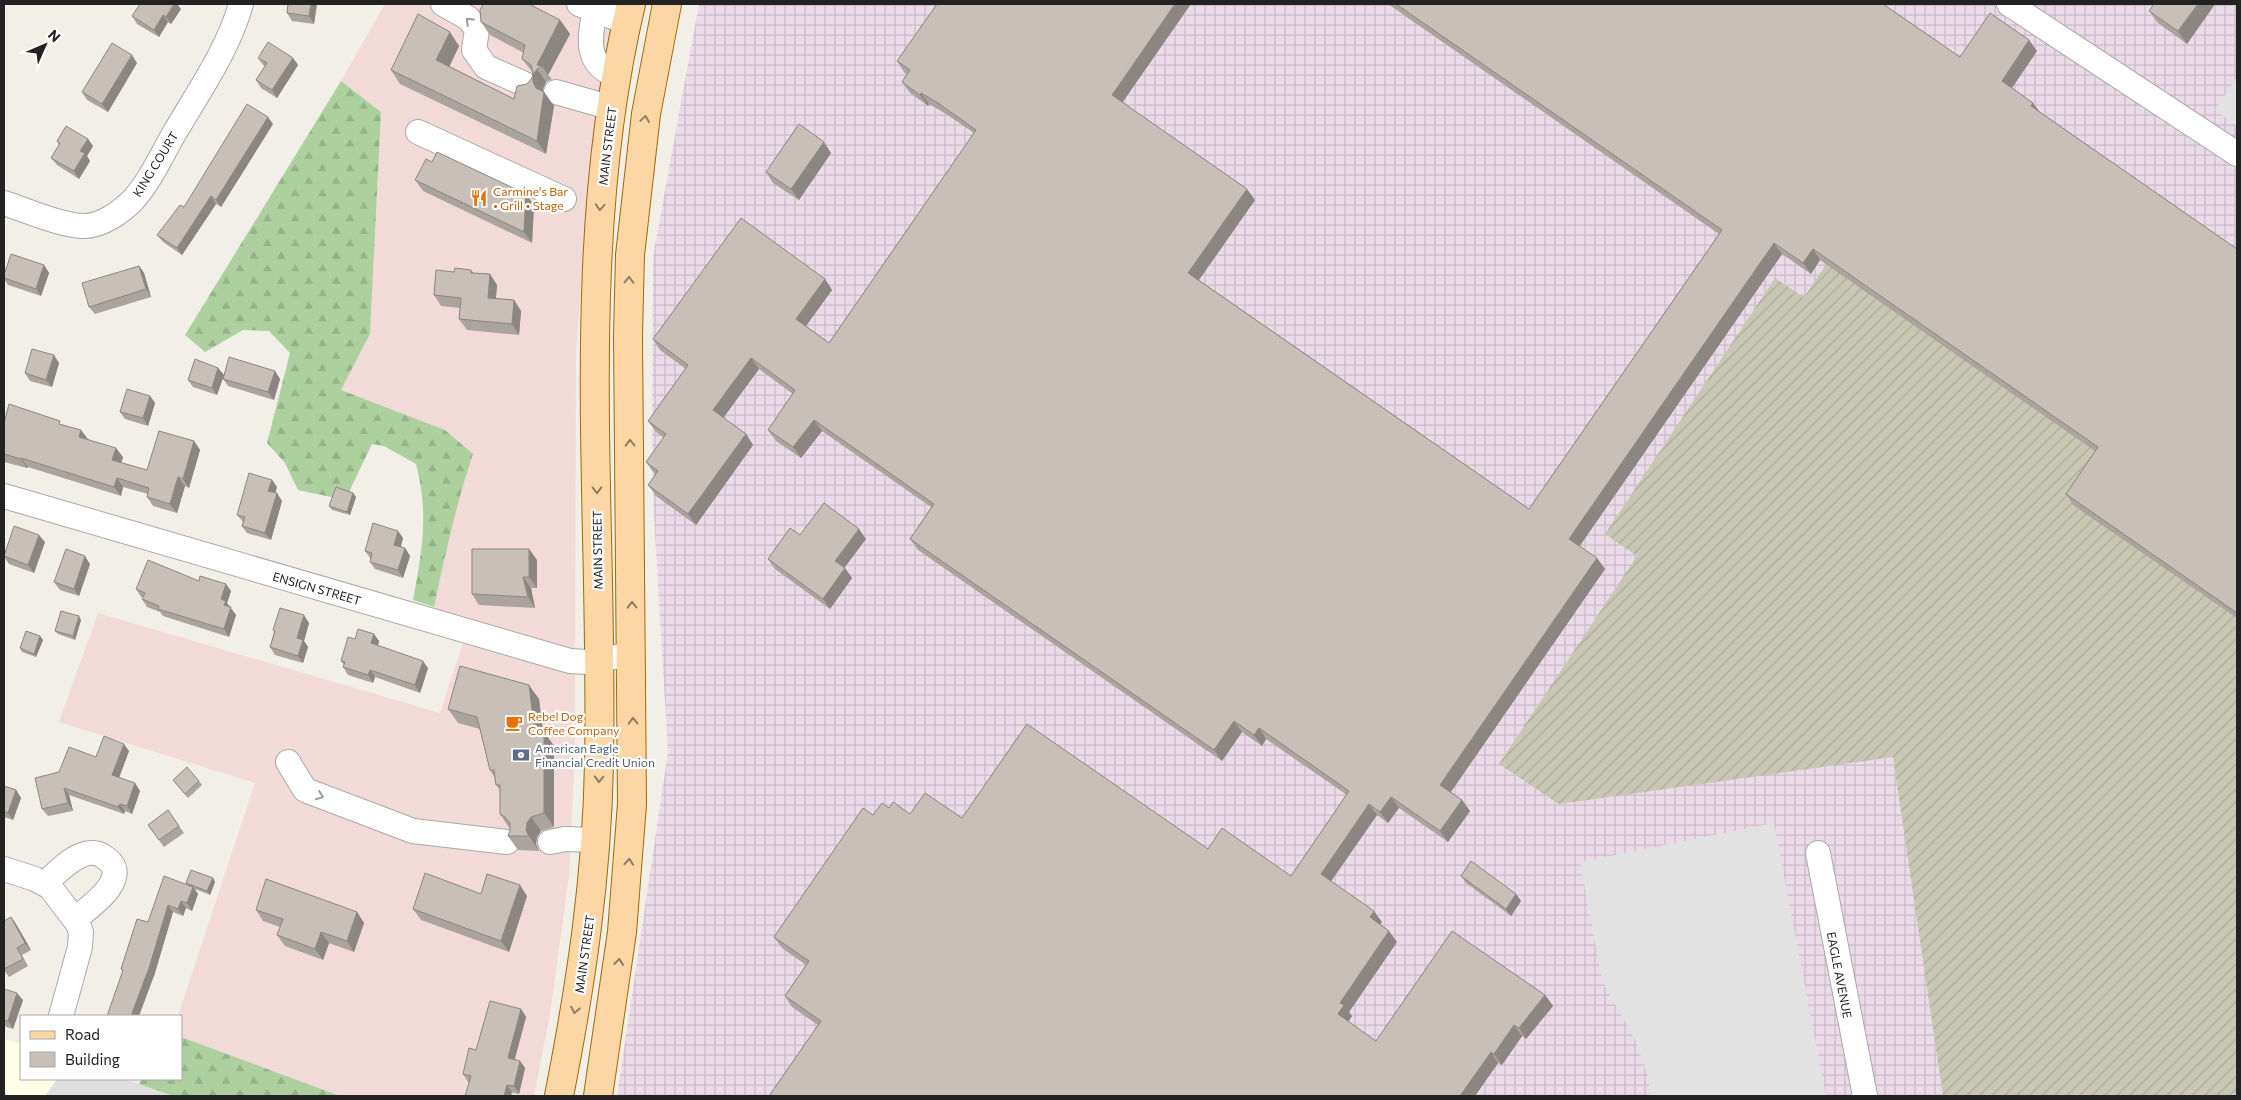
<svg xmlns="http://www.w3.org/2000/svg" width="2241" height="1100" font-family="Commissioner,sans-serif">
<defs>
<pattern id="industrial-grid" width="8" height="8" patternUnits="userSpaceOnUse" patternTransform="scale(1.25)"><rect width="8" height="8" fill="#ebdbe8"/><path d="M0 4h8M4 0v8" fill="none" stroke="#c9bcc7"/></pattern>
<pattern id="construction-furrows" width="10" height="10" patternUnits="userSpaceOnUse" patternTransform="scale(1.25)"><rect width="10" height="10" fill="#c7c7b4"/><path d="M-1 1l2-2M0 10L10 0M9 11l2-2" fill="none" stroke="#abab9a"/></pattern>
<pattern id="forest-firs" width="22" height="20" patternUnits="userSpaceOnUse" patternTransform="scale(1.25)"><rect width="22" height="20" fill="#add19e"/><path d="M5 1l3.5 6h-7zM16 11l3.5 6h-7z" fill="#95b388"/></pattern>
</defs>
<rect width="100%" height="100%" fill="#f2efe9"/>
<path fill="#e0dfdf" d="M57 1079H124L173 1096H45Z"/>
<path fill="#f2dad9" d="M385 4H617L589 175 576 352 575 752 569 876 550 1014 534 1096H340L181 1037V1016H178L255 783 59 722 98 613 440 713 464 639 428 633 448 540 461 488 473 454 445 430 341 390 370 334 381 112 341 81Z"/>
<path fill="url(#industrial-grid)" d="M699 4H2237V1096H617L668 752 654 516 652 437 653 257Z"/>
<path fill="#ffffe5" d="M4 1039 21 1044V1079H57L45 1096H4Z"/>
<path fill="url(#construction-furrows)" d="M1827 263 2118 456 2237 613V1096H1943L1893 757 1559 804 1499 764 1637 556 1605 534 1775 278 1804 297Z"/>
<path fill="url(#forest-firs)" d="M341 81 381 112 370 334 341 390 445 430 473 454C456 504 445 555 434 607L413 600C422 552 429 513 416 464L384 446 372 444 348 494 336 498 298 490 285 463 267 443 290 353 269 331 243 330 205 352 185 335Z
M181 1037 340 1096H173L139 1084 142 1079H181Z"/>
<path fill="#e2e2e2" d="M2237 77V126L2215 110Z
M1774 823 1826 1096H1650L1648 1077 1634 1037 1605 987 1601 976 1580 862Z"/>
<g fill="none" stroke-linecap="round" stroke-linejoin="round">
<g stroke="#a9a9a9" stroke-width="26">
<path id="minor" d="M443 4 468 18 477 29 474 50 486 67 529 86
M579 4 626 22
M596 4C591 33 581 63 617 76
M2009 4 2237 154
M556 92 612 108
M418 132 564 199
M4 203C26 210 62 226 84 226 102 226 121 212 133 200 151 180 162 154 175 132 199 91 228 50 241 4
M4 496 570 661 588 662 632 654
M288 762 305 790 413 831 507 842
M550 842 565 839 596 840
M1818 853 1865 1096
M4 869 35 879 50 887 78 924 81 932 80 947 61 1016
M45 883C56 874 68 860 82 855 89 852 98 852 104 857 135 876 90 907 75 919"/>
</g>
<g stroke="#a06b00" stroke-width="30">
<path id="major" d="M559 1096C581 984 597 878 599 763 604 510 572 253 631 4
M598 1096 622 932 632 804 628 335 630 255 646 114 667 4"/>
</g>
<use href="#minor" stroke="#fff" stroke-width="24"/>
<use href="#major" stroke="#fcd6a4" stroke-width="28"/>
</g>
<path fill="#aba49e" d="M288 4H317L314 24 292 21 287 13Z
M1388 4H1883L1960 57 2029 40 2037 51 2012 88 2033 103 2040 112 2237 249V618L2073 505 2066 494 2095 451 1820 260 1811 274 1782 254 1579 546 1605 569 1451 792 1462 800 1470 811 1448 842 1399 808 1388 823 1377 815 1331 882 1382 922 1380 925 1397 942 1349 1012 1352 1016 1348 1022 1376 1041 1545 995 1553 1006 1526 1039 1522 1036 1502 1065 1498 1063 1475 1096H769L818 1025 792 1007 785 996 806 965 782 948 774 937 873 815 889 808 910 814 962 818 1208 849 1291 876 1347 795 1266 739 1262 746 1242 732 1222 761 918 550 910 539 931 507 822 431 801 458 776 441 768 430 793 394 759 369 723 418 746 434 753 445 696 525 656 496 648 485 656 475 654 473 646 462 664 438 656 432 648 421 686 369 660 350 653 339 825 279 832 290 806 326 829 343 974 133 946 114 929 104 928 106 910 93 902 82 907 74 904 72 897 61 1122 102 1255 200 1199 280 1529 509 1719 234Z
M2215 4 2187 44 2158 23 2149 11Z
M181 9 171 24 168 22 159 37 137 24 132 16Z
M560 20 570 34 548 75 552 79 546 82 543 89V91L544 92 554 106 546 154 400 84 391 70 459 46 449 66 514 99 532 78 533 73 522 59 524 53 490 35 481 22Z
M258 58H293L298 65 277 98 261 88 256 80 265 66 263 65Z
M137 63 108 112 87 100 82 92Z
M273 124 221 207 216 204 182 255 163 242 157 235 184 207Z
M88 139 93 146 87 156 90 161 79 179 57 165 51 158 59 145 57 141Z
M831 153 799 200 773 183 766 172Z
M432 162 534 205 532 243 423 191 415 180Z
M44 265 49 273 41 296 8 285 4 279V275Z
M139 266 144 273 151 297 95 314 89 307Z
M471 270 474 273 490 274 497 285 496 298 514 300 521 311 519 335 467 330 459 319 460 308 441 306 434 295 454 272Z
M59 363 52 387 30 381 25 373Z
M218 368 224 375 217 395 193 387 188 380Z
M275 371 280 379 274 400 228 386 223 379Z
M150 396 155 403 148 426 125 419 120 412Z
M4 423 63 425 88 439 123 457 121 463 147 470 194 441 200 450 189 488 185 486 177 513 153 506 147 497 148 494 123 487 121 496 28 467 27 468 4 462Z
M272 480 277 487 275 493 282 501 271 540 247 533 242 526 243 522 237 515Z
M353 493 356 497 350 515 332 510 329 506Z
M800 535 866 539 844 567 852 578 830 609 775 569 768 559Z
M403 538 401 547 405 548 410 556 403 578 375 569 370 562 371 559 365 551Z
M45 542 34 573 9 564 4 557Z
M529 549 537 560V588H531L535 608 479 605 472 594Z
M90 564 79 596 60 590 54 582Z
M199 581 231 591 227 603 236 615 229 637 163 616 160 612 147 607 142 599 143 597H141L136 589Z
M81 620 75 640 58 634 55 631Z
M309 623 304 641 308 647 303 663 275 655 270 647 274 632 273 630Z
M374 634 379 641 378 645 428 668 420 693 375 677 373 683 348 675 343 667 344 665 341 661 355 639Z
M40 636 43 640 36 657 22 652 20 648Z
M539 699 543 732H544L554 746V827L541 831 537 837 536 844 539 851 518 850 508 836 510 829 500 814V790L496 785 495 778 490 770 480 729 458 723 448 709Z
M129 751 119 778 135 783 140 791 132 814 125 811 124 814 69 795 73 811 48 816 42 809 59 772 96 757Z
M173 780 199 781 202 785 188 798Z
M4 786 16 790 21 798 13 820 4 817Z
M168 810 184 833 164 847 148 825Z
M1461 876 1516 894 1521 901 1511 916 1466 883Z
M213 878 215 882 210 895 195 889 198 894 192 911 186 908 183 916 173 912 154 976 123 972 121 969 148 922 187 885 186 883Z
M481 894 527 896 509 952 421 920 413 909Z
M256 910 357 912 364 923 354 952 329 943 323 960 285 946 277 935 280 927 263 921Z
M11 917 16 924 31 950 22 955 28 966 9 977 4 970V921Z
M4 989 23 1000 13 1029 4 1026Z
M521 1009 526 1017 515 1059 520 1061 525 1068 519 1094 468 1082 463 1074 476 1050Z"/>
<path fill="#8b8681" d="M174 4H177L181 9 171 24 166 17Z
M311 4H317L314 24 309 16Z
M1175 4H1191L1120 106 1112 95Z
M2198 4H2215L2187 44 2178 31Z
M163 15 168 22 159 37 154 30Z
M560 20 570 34 548 75 542 66 537 65Z
M450 32 459 46 446 74 436 60Z
M2029 40 2037 51 2009 92 2002 81Z
M132 55 137 63 108 112 102 104Z
M293 58 298 65 277 98 272 90Z
M537 69 546 82 543 89V96L544 92 554 106 546 154 537 141 536 88 533 82V75Z
M921 93 929 104 928 106 920 95Z
M2033 103 2041 114 2031 106Z
M268 117 273 124 221 207 216 200Z
M88 139 93 146 87 156 90 161 79 179 74 171 80 151Z
M824 142 831 153 799 200 791 189Z
M1247 189 1255 200 1196 284 1188 273Z
M526 194 534 205 532 243 524 232Z
M211 196 216 204 182 255 177 248Z
M1774 243 1782 254 1577 550 1569 539Z
M1813 249 1820 260 1811 274 1803 263Z
M44 265 49 273 41 296 36 289Z
M139 266 144 273 151 297 146 289Z
M490 274 497 285 495 308 488 298Z
M825 279 832 290 803 330 796 319Z
M514 300 521 311 519 335 512 324Z
M54 355 59 363 52 387 46 380Z
M751 358 759 369 721 421 713 410Z
M218 368 224 375 217 395 212 388Z
M275 371 280 379 274 400 268 392Z
M150 396 155 403 148 426 143 418Z
M814 420 822 431 801 458 793 447Z
M81 430 88 439 79 437Z
M746 434 753 445 696 525 688 514Z
M194 441 200 450 189 488 183 479Z
M116 448 123 457 119 470 112 460Z
M21 458 28 467 27 468 21 459Z
M178 477 185 486 177 513 170 504Z
M117 478 123 487 121 496 114 487Z
M272 480 277 487 274 498 268 491Z
M277 493 282 501 271 540 265 533Z
M353 493 356 497 350 515 347 512Z
M859 529 866 539 842 571 835 561Z
M398 531 403 538 399 552 394 545Z
M39 535 45 542 34 573 28 565Z
M405 548 410 556 403 578 398 570Z
M529 549 537 560V588L529 577Z
M85 556 90 564 79 596 74 589Z
M1597 558 1605 569 1448 796 1440 785Z
M845 568 852 578 830 609 823 599Z
M523 577 531 588 535 608 528 597Z
M226 584 231 591 227 603 236 615 229 637 224 629 221 599Z
M304 615 309 623 304 641 308 647 303 663 298 656 297 638Z
M79 616 81 620 75 640 73 636Z
M374 634 379 641 377 650 371 643Z
M40 636 43 640 36 657 34 654Z
M423 661 428 668 420 693 415 685Z
M370 670 375 677 373 683 368 675Z
M529 685 539 699 544 739V732L554 746V827L544 813Z
M1234 721 1242 732 1222 761 1214 750Z
M1259 728 1266 739 1262 746 1254 735Z
M124 744 129 751 117 783 112 775Z
M135 783 140 791 132 814 127 806Z
M64 788 69 795 73 811 68 803Z
M16 790 21 798 13 820 8 813Z
M1391 797 1399 808 1388 823 1380 812Z
M1462 800 1470 811 1448 842 1440 831Z
M120 804 125 811 124 814 118 807Z
M1369 804 1377 815 1328 885 1321 874Z
M531 817 541 831 537 837 536 844 539 851 529 836 526 830 527 823Z
M213 878 215 882 210 895 207 891Z
M520 885 527 896 509 952 501 941Z
M193 887 198 894 192 911 187 903Z
M1516 894 1521 901 1511 916 1506 909Z
M181 901 186 908 183 916 178 909Z
M168 905 173 912 154 976 139 1016H131Z
M1374 911 1382 922 1377 928 1370 917Z
M357 912 364 923 354 952 347 941Z
M11 917 16 924 31 950 25 943Z
M1389 931 1397 942 1349 1012 1352 1016 1346 1025 1338 1014 1340 1003Z
M321 932 329 943 323 960 315 949Z
M17 993 23 1000 13 1029 8 1021Z
M1545 995 1553 1006 1526 1039 1519 1028Z
M521 1009 526 1017 513 1065 508 1058Z
M1514 1025 1522 1036 1502 1065 1494 1054Z
M1491 1052 1498 1063 1475 1096H1460Z
M520 1061 525 1068 519 1094 514 1086Z
M507 1085 512 1092 511 1096H504Z"/>
<path fill="#c7bfb8" stroke="#8b8681" d="M140 4H174L166 17 163 15 154 30 132 16Z
M288 4H311L309 16 287 13Z
M483 4H529L560 20 537 65 542 66 537 69 533 75V82L536 88 544 92 537 141 391 70 418 14 450 32 436 60 514 99 517 86 527 84 532 78 533 72 531 65 522 59 525 45 481 22 480 10Z
M937 4H1175L1112 95 1247 189 1188 273 1529 509 1722 230 1396 4H1883L1960 57 1990 13 2029 40 2002 81 2033 103 2031 106 2237 249V613L2066 494 2098 447 1813 249 1803 263 1774 243 1569 539 1597 558 1440 785 1462 800 1440 831 1391 797 1380 812 1369 804 1321 874 1374 911 1370 917 1389 931 1340 1003 1344 1005 1338 1014 1376 1041 1452 931 1545 995 1519 1028 1514 1025 1494 1054 1491 1052 1460 1096H769L821 1021 785 996 809 961 774 937 863 808 873 815 882 803 889 808 893 802 910 814 925 793 962 818 1027 724 1208 849 1222 828 1291 876 1349 791 1259 728 1254 735 1234 721 1214 750 910 539 934 504 814 420 793 447 768 430 795 390 751 358 713 410 746 434 688 514 648 485 658 471 646 462 666 434 648 421 688 365 653 339 741 218 825 279 796 319 829 343 976 130 938 103 921 93 920 95 902 82 910 70 897 61Z
M2154 4H2198L2178 31 2149 11Z
M268 42 293 58 272 90 256 80 267 63 258 58Z
M112 43 132 55 102 104 82 92Z
M247 104 268 117 216 200 211 196 177 248 157 235 180 205 184 207Z
M799 124 824 142 791 189 766 172Z
M66 126 88 139 80 151 85 153 74 171 51 158 60 143 57 141Z
M437 152 526 194 524 232 415 180 426 159 432 162Z
M11 254 44 265 36 289 4 278V275Z
M139 266 146 289 89 307 82 283Z
M455 268 471 270V273L490 274 488 298 514 300 512 324 459 319 461 298 434 295 436 270 454 272Z
M32 349 54 355 46 380 25 373Z
M229 357 275 371 268 392 223 379Z
M195 359 218 368 212 388 188 380Z
M127 389 150 396 143 418 120 412Z
M9 404 60 421 59 424 81 430 79 437 116 448 112 460 147 470 159 431 194 441 183 479 178 477 170 504 147 497 149 488 117 478 114 487 21 458V459L4 454V423Z
M249 473 272 480 268 491 277 493 265 533 242 526 245 517 237 515Z
M336 487 353 493 347 512 329 506Z
M824 503 859 529 835 561 845 568 823 599 768 559 790 528 800 535Z
M373 523 398 531 394 545 405 548 398 570 370 562 372 553 365 551Z
M14 526 39 535 28 565 4 556Z
M66 549 85 556 74 589 54 582Z
M472 549H529V577H523L528 597 472 594Z
M148 560 199 581 200 576 226 584 221 599 226 601 224 605 231 607 224 629 158 609 159 606 142 599 145 593 136 589Z
M280 608 304 615 297 638 303 640 298 656 270 647 275 631 273 630Z
M61 611 79 616 73 636 55 631Z
M358 629 374 634 371 643 423 661 415 685 370 670 368 675 343 667 345 662 341 661 348 637 355 639Z
M26 631 40 636 34 654 20 648Z
M460 666 529 685 535 733 544 732V813L531 817 527 823 526 830 529 836H508L510 830V823L505 817 500 814V785H496L494 770H490L477 717 448 709Z
M104 736 124 744 112 775 135 783 127 806 120 804 118 807 64 788 68 803 42 809 35 778 59 772 69 747 96 757Z
M187 767 199 781 185 794 173 780Z
M4 786 16 790 8 813 4 811Z
M168 810 179 826 159 840 148 825Z
M1471 861 1516 894 1506 909 1461 876Z
M191 870 213 878 207 891 186 883Z
M425 873 481 894 487 874 520 885 501 941 413 909Z
M164 876 193 887 187 903 181 901 178 909 168 905 149 968 131 1016H107L123 970 121 969 137 919 148 922Z
M266 879 357 912 347 941 321 932 315 949 277 935 283 919 256 910Z
M11 917 25 943 17 948 23 959 4 969V921Z
M4 989 17 993 8 1021 4 1020Z
M490 1001 521 1009 508 1058 520 1061 514 1086 507 1085 504 1096H465L471 1076 463 1074 469 1048 476 1050Z"/>
<defs><path id="oneway-chevron" d="M-2-3.5L2.5 0L-2 3.5" fill="none" stroke-width="1.6" stroke-linecap="round" stroke-linejoin="round" transform="scale(1.25)"/></defs>
<g stroke="#9c9c9c">
<use href="#oneway-chevron" transform="translate(469 21) rotate(-136)"/>
<use href="#oneway-chevron" transform="translate(320 796) rotate(21)"/>
</g>
<g stroke="#8f7c63">
<use href="#oneway-chevron" transform="translate(645 119) rotate(-82)"/>
<use href="#oneway-chevron" transform="translate(600 207) rotate(94)"/>
<use href="#oneway-chevron" transform="translate(629 280) rotate(-88)"/>
<use href="#oneway-chevron" transform="translate(630 443) rotate(-91)"/>
<use href="#oneway-chevron" transform="translate(597 490) rotate(89)"/>
<use href="#oneway-chevron" transform="translate(632 605) rotate(-91)"/>
<use href="#oneway-chevron" transform="translate(633 721) rotate(-91)"/>
<use href="#oneway-chevron" transform="translate(599 779) rotate(92)"/>
<use href="#oneway-chevron" transform="translate(629 862) rotate(-86)"/>
<use href="#oneway-chevron" transform="translate(619 962) rotate(-83)"/>
<use href="#oneway-chevron" transform="translate(575 1010) rotate(101)"/>
</g>
<defs>
<g id="restaurant-bare" transform="scale(1.35)"><path d="M-5-6h1v4h1v-4h1v4h1v-4h1v5L-1.5 .5V6h-2V.5L-5-1ZM5-6V6H3V1.5H1.5Q1.5-4 5-6Z" fill="#e8710a" stroke="#fff" stroke-width="2.5" paint-order="stroke"/></g>
<g id="cafe-bare" transform="scale(1.35)"><path d="M-5.5-4.5H6V0H3Q3 3.5 0 3.5H-2.5Q-5.5 3.5-5.5 0ZM3-3.2v2h1.7v-2ZM-6 4.5H4V6H-6Z" fill="#e8710a" stroke="#fff" stroke-width="2.5" paint-order="stroke"/></g>
<g id="bank-bare" transform="scale(1.35)"><path d="M-6-4H6V4H-6ZM0-2.3a2.3 2.3 0 1 0 0 4.6a2.3 2.3 0 1 0 0-4.6Z" fill="#5c6f8a" stroke="#fff" stroke-width="2.5" paint-order="stroke"/></g>
</defs>
<g fill-rule="evenodd">
<use href="#restaurant-bare" x="479" y="198"/>
<use href="#cafe-bare" x="514" y="723"/>
<use href="#bank-bare" x="521" y="755"/>
</g>
<g text-anchor="middle" dominant-baseline="central" stroke-width="4.5" stroke-linejoin="round" paint-order="stroke">
<g font-size="12" fill="#222" stroke="#fff">
<text transform="translate(607 146) rotate(-83)">MAIN STREET</text>
<text transform="translate(155 164) rotate(-58)">KING COURT</text>
<text transform="translate(597 550) rotate(-91)">MAIN STREET</text>
<text transform="translate(317 588) rotate(16)">ENSIGN STREET</text>
<text transform="translate(584 954) rotate(-82)">MAIN STREET</text>
<text transform="translate(1840 975) rotate(79)">EAGLE AVENUE</text>
</g>
<g font-size="12" fill="#c56008" stroke="#fff" text-anchor="start">
<text x="493" y="191">Carmine's Bar<tspan x="493" dy="14">• Grill • Stage</tspan></text>
<text x="528" y="716">Rebel Dog<tspan x="528" dy="14">Coffee Company</tspan></text>
</g>
<g font-size="12" fill="#4e5e75" stroke="#fff" text-anchor="start">
<text x="535" y="748">American Eagle<tspan x="535" dy="14">Financial Credit Union</tspan></text>
</g>
</g>
<rect width="2241" height="1100" fill="none" stroke="#222222" stroke-width="10"/>
<rect x="20" y="1015" width="162" height="65" fill="#ffffff" stroke="#a7a7a7"/>
<rect x="30" y="1031" width="25" height="8" fill="#fcd6a4" stroke="#a7a7a7"/>
<text x="65" y="1040" font-size="15" fill="#222222">Road</text>
<rect x="30" y="1052" width="25" height="15" fill="#c7bfb8" stroke="#a7a7a7"/>
<text x="65" y="1065" font-size="15" fill="#222222">Building</text>
<g transform="translate(45 45) rotate(45)" stroke="#ffffff" stroke-width="4" paint-order="stroke">
<path d="M0-4L9 19L0 12L-9 19Z" fill="#222222"/>
<text y="-8" font-size="14" font-weight="bold" text-anchor="middle" fill="#222222">N</text>
</g>
</svg>
